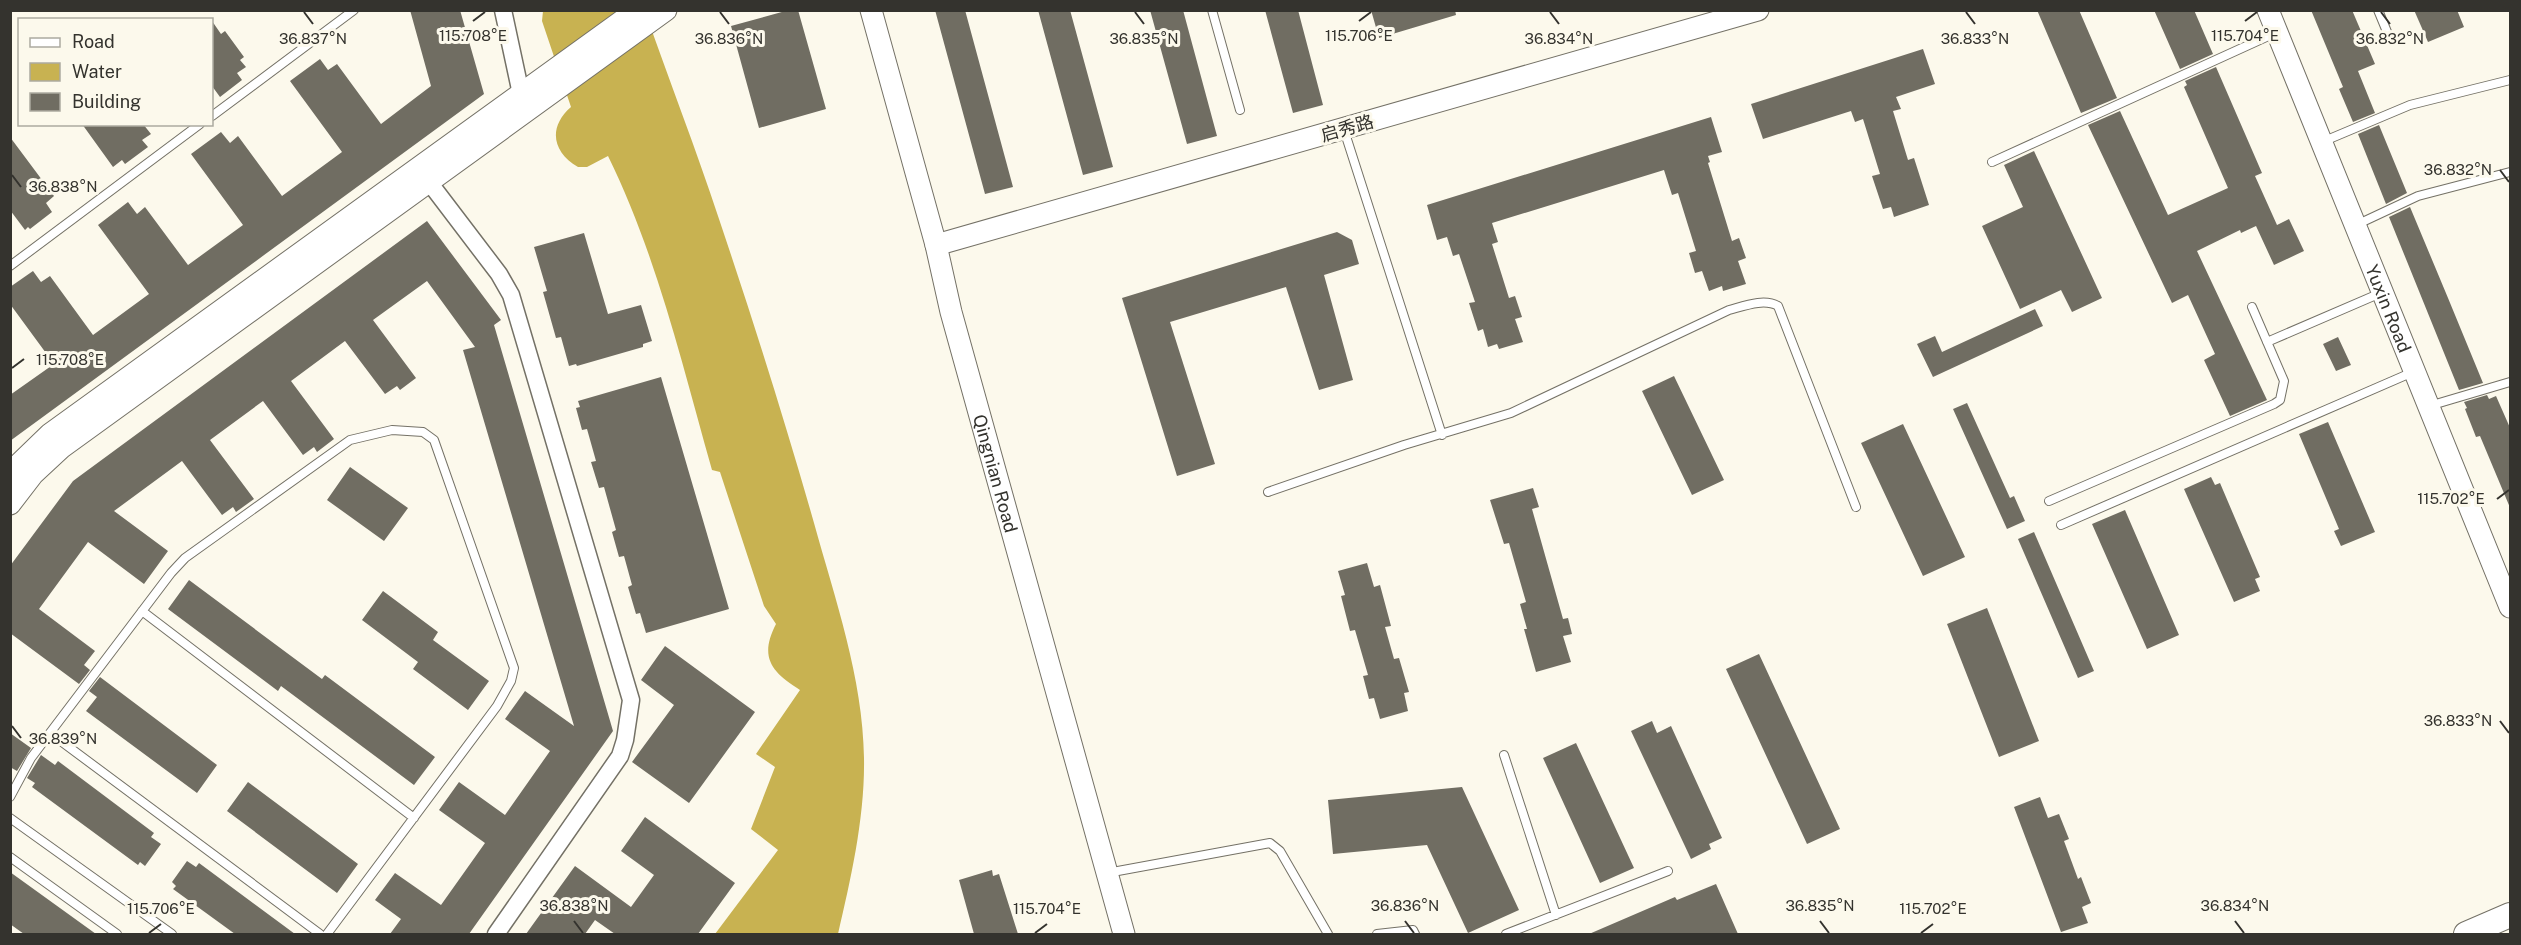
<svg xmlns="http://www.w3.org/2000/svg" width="2521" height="945" font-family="'Public Sans','Noto Sans SC',sans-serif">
<rect width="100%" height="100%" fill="#fcf9ec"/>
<path fill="#c8b251" d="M543 11H645C669 80 696 149 719 219 753 320 785 421 814 523 835 599 863 678 864 758 865 817 851 878 838 934H715L778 850 751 829 775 767 756 754 800 690C771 672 759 657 776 624L764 606 720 472 712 470C682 364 657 256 608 156L587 167H578C552 152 548 127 571 107L542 21Z"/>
<path fill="#706d62" d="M410 10H460L484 94 10 441V395L54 364 10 304V287L33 271 41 282 50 276 93 335 149 294 98 225 128 202 137 214 145 207 188 265 243 225 191 154 221 132 230 143 238 136 282 196 342 152 290 81 320 59 328 70 337 64 381 124 431 86Z
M789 10H798L826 109 759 128 731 26Z
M935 10H965L1013 187 985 194Z
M1038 10H1070L1113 167 1083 175Z
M1150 10H1183L1217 136 1187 144Z
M1265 10H1298L1323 105 1293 113Z
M1371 10H1455L1456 15 1379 38Z
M2037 10H2079L2117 98 2081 113Z
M2154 10H2194L2213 54 2180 69Z
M2311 10H2352L2375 64 2358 71 2375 113 2353 122 2339 89 2343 87Z
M2414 10H2457L2464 27 2428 42Z
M212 21 221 34 225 31 244 57 240 60 246 67 237 73 242 80 220 97 212 86Z
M1923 49 1935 84 1896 97 1901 109 1893 111 1908 160 1914 158 1929 205 1894 217 1891 207 1883 209 1872 176 1880 174 1863 119 1855 122 1851 111 1763 139 1751 104Z
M2216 67 2262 173 2255 176 2277 225 2289 219 2304 251 2274 265 2256 226 2241 233 2240 230 2197 251 2267 400 2230 416 2204 360 2215 354 2188 295 2172 303 2088 125 2120 111 2168 215 2228 188 2184 87 2187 85 2185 81Z
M1711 117 1722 152 1708 156 1710 162 1708 163 1732 241 1739 238 1746 258 1738 261 1746 284 1723 291 1722 286 1709 291 1702 271 1695 273 1689 253 1696 251 1678 193 1672 195 1664 170 1492 223 1498 242 1492 244 1509 298 1515 296 1522 317 1515 319 1523 342 1499 349 1497 344 1488 347 1483 329 1478 331 1469 303 1475 302 1459 254 1453 256 1447 237 1437 240 1427 205Z
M82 124H143L151 134 142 140 148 147 125 164 122 160 113 167Z
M2379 125 2407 193 2386 204 2358 134Z
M10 137 54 196 46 203 52 212 30 229 28 227 25 230 10 210Z
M2034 151 2102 298 2072 312 2061 290 2020 309 1982 226 2023 207 2004 165Z
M2410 207 2448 298 2483 383 2459 390 2389 217Z
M427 221 501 320 494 325 613 731 469 934H390L401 919 375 900 395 873 441 905 485 843 439 810 459 782 505 815 550 751 505 719 525 691 574 726 463 350 475 347 427 281 373 320 416 378 400 390 397 386 385 394 345 341 291 381 334 439 317 452 314 447 303 455 263 401 210 440 254 499 236 512 233 507 222 515 182 461 114 511 168 551 144 584 88 542 39 609 95 651 84 665 90 670 79 684 10 633V566L73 481Z
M1337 232 1352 240 1359 264 1324 275 1353 380 1319 390 1286 287 1170 322 1215 464 1177 476 1122 298Z
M584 233 608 314 641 305 652 341 643 344V347L577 366 576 364 569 366 561 337 556 338 543 292 547 291 534 247Z
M2035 309 2043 326 1933 377 1917 344 1935 336 1942 352Z
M2338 337 2351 365 2336 371 2323 344Z
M1674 376 1724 480 1692 495 1642 391Z
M661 377 729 609 646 633 640 613 636 614 628 587 632 585 624 556 619 557 612 532 616 530 604 487 599 488 591 462 596 461 587 429 582 430 576 408 580 407 578 401Z
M2487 395 2489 399 2496 396 2511 430V510L2480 436 2476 437 2465 409 2467 408 2464 402Z
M1967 403 2010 498 2014 496 2025 521 2007 529 1953 409Z
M2328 422 2375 532 2341 546 2334 531 2339 529 2299 434Z
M1903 424 1965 557 1923 576 1861 443Z
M350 467 408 508 384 541 327 500Z
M2211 477 2215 485 2220 483 2260 577 2255 579 2260 591 2234 602 2184 489Z
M1533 488 1539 507 1532 509 1563 619 1568 618 1572 634 1563 636 1571 662 1536 672 1524 629H1527L1520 604 1526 602 1509 543 1504 544 1490 500Z
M2125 510 2179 635 2147 649 2092 524Z
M2034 532 2094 671 2078 678 2018 539Z
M1367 563 1374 587 1380 585 1391 626 1385 627 1394 659 1399 658 1409 692 1404 693 1408 711 1380 719 1374 698 1369 699 1363 676 1368 675 1355 630 1350 631 1341 596 1345 595 1338 571Z
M189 580 322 679 325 675 435 757 414 785 281 686 278 691 168 609Z
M383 591 438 632 433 640 489 681 468 710 413 669 418 662 362 620Z
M1987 608 2039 741 1999 757 1947 624Z
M665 646 755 712 689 803 632 762 674 705 641 680Z
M1759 654 1840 829 1807 844 1726 669Z
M100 677 217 765 197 793 86 711 97 697 89 691Z
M1652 721 1657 733 1671 726 1722 838 1709 844 1711 849 1691 859 1631 731Z
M10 733 31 748 17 771 10 767Z
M1576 743 1634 868 1600 883 1543 758Z
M41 755 55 765 58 761 154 833 151 837 161 844 145 866 140 862 138 865 32 787 35 783 27 778Z
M248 782 358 864 337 893 227 811Z
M1462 787 1519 910 1468 933 1427 845 1333 854 1328 800Z
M2040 797 2048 818 2059 814 2069 839 2064 841 2078 879 2081 877 2091 903 2082 907 2088 923 2061 932 2014 807Z
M645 817 735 883 698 934H615L595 920 585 934H526L575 866 631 907 654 875 621 851Z
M187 861 196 867 199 863 295 934H235L173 889 176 886 172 882Z
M992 870 993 876 999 874 1018 934H974L959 880Z
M10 872 96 934H24L10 924Z
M1716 884 1738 934H1589L1675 897 1677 900Z"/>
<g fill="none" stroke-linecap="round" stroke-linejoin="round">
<g stroke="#747166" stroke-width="10">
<path id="service" d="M1212 10 1240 110
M2378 10 2390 39
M212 116 354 10
M1344 130 1442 435
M2322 142 2410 105 2510 80
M1992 162 2275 33
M2356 225 2418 196 2510 172
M10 266 200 124
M2267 342 2383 292
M2429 406 2510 382
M1268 492 1404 445 1511 413 1729 310C1744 306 1764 298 1778 306L1856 507
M2049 501 2274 404 2280 400 2284 381 2252 307
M2061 525 2413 372
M142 611 414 818
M50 733 320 934
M1504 755 1556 915
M10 797 31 758 171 573 185 558 350 440 392 430 423 432 434 440 514 668 511 681 497 706 327 934
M10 818 172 934
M10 857 117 934
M1107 873 1270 843 1280 851 1328 934
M1377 934 1413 930 1415 934
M1506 934 1668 871"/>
</g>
<g stroke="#747166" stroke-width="19">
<path id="minor" d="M503 10 521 94
M429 182 499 274 511 295 631 700 625 740 620 756 496 934"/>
</g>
<g stroke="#747166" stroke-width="23">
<g id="tertiary">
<path id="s1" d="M871 10 936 245 951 312 1124 934"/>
<path id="s2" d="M2268 10 2510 607"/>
<path d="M936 245 1758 10"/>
<path d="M10 475 20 463 50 434 637 10"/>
<path d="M10 504 33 474 61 448 666 10"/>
</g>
</g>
<g stroke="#747166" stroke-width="26">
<path id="secondary" d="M2466 934 2510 915"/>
</g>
<use href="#service" stroke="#fff" stroke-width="8"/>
<use href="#minor" stroke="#fff" stroke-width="16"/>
<use href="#tertiary" stroke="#fff" stroke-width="21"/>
<use href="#secondary" stroke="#fff" stroke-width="24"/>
</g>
<path fill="none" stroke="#34332e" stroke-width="2" d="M304 12 313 24M720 12 729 24M1135 12 1144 24M1550 12 1559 24M1966 12 1975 24M2381 12 2390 24M473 21 485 12M1359 21 1371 12M2245 21 2257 12M2500 170 2509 182M12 175 21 187M12 368 24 359M2497 499 2509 490M2500 721 2509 733M12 726 21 738M574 921 583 933M1405 921 1414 933M1820 921 1829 933M2235 921 2244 933M149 933 161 924M1035 933 1047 924M1921 933 1933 924"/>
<g text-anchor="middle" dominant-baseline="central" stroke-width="6" stroke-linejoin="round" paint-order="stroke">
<g font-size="18" fill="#34332e" stroke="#fcf9ec">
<text transform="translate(1347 128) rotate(-16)">启秀路</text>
<text stroke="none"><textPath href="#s2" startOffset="322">Yuxin Road</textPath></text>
<text stroke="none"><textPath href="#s1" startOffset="480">Qingnian Road</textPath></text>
</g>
</g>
<g font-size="15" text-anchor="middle" fill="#34332e" stroke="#fcf9ec" stroke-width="6" stroke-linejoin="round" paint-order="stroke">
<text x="473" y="41">115.708°E</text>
<text x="1359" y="41">115.706°E</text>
<text x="2245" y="41">115.704°E</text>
<text x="313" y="44">36.837°N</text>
<text x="729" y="44">36.836°N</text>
<text x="1144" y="44">36.835°N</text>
<text x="1559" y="44">36.834°N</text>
<text x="1975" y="44">36.833°N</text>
<text x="2390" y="44">36.832°N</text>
<text x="2458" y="175">36.832°N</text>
<text x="63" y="192">36.838°N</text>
<text x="70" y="365">115.708°E</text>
<text x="2451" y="504">115.702°E</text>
<text x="2458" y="726">36.833°N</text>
<text x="63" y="744">36.839°N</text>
<text x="574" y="911">36.838°N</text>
<text x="1405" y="911">36.836°N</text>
<text x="1820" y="911">36.835°N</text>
<text x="2235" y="911">36.834°N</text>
<text x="161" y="914">115.706°E</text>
<text x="1047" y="914">115.704°E</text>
<text x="1933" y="914">115.702°E</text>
</g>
<rect width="2521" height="945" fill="none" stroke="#34332e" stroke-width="24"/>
<rect x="18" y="18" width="195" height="108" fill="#fcf9ec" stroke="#acaaa0" stroke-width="1.5"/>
<rect x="30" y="38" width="30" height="9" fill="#ffffff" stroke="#acaaa0" stroke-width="1.5"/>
<text x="72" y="48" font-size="18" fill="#34332e">Road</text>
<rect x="30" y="63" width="30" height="18" fill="#c8b251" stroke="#acaaa0" stroke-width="1.5"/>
<text x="72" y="78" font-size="18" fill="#34332e">Water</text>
<rect x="30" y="93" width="30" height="18" fill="#706d62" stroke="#acaaa0" stroke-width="1.5"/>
<text x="72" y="108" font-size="18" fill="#34332e">Building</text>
</svg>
